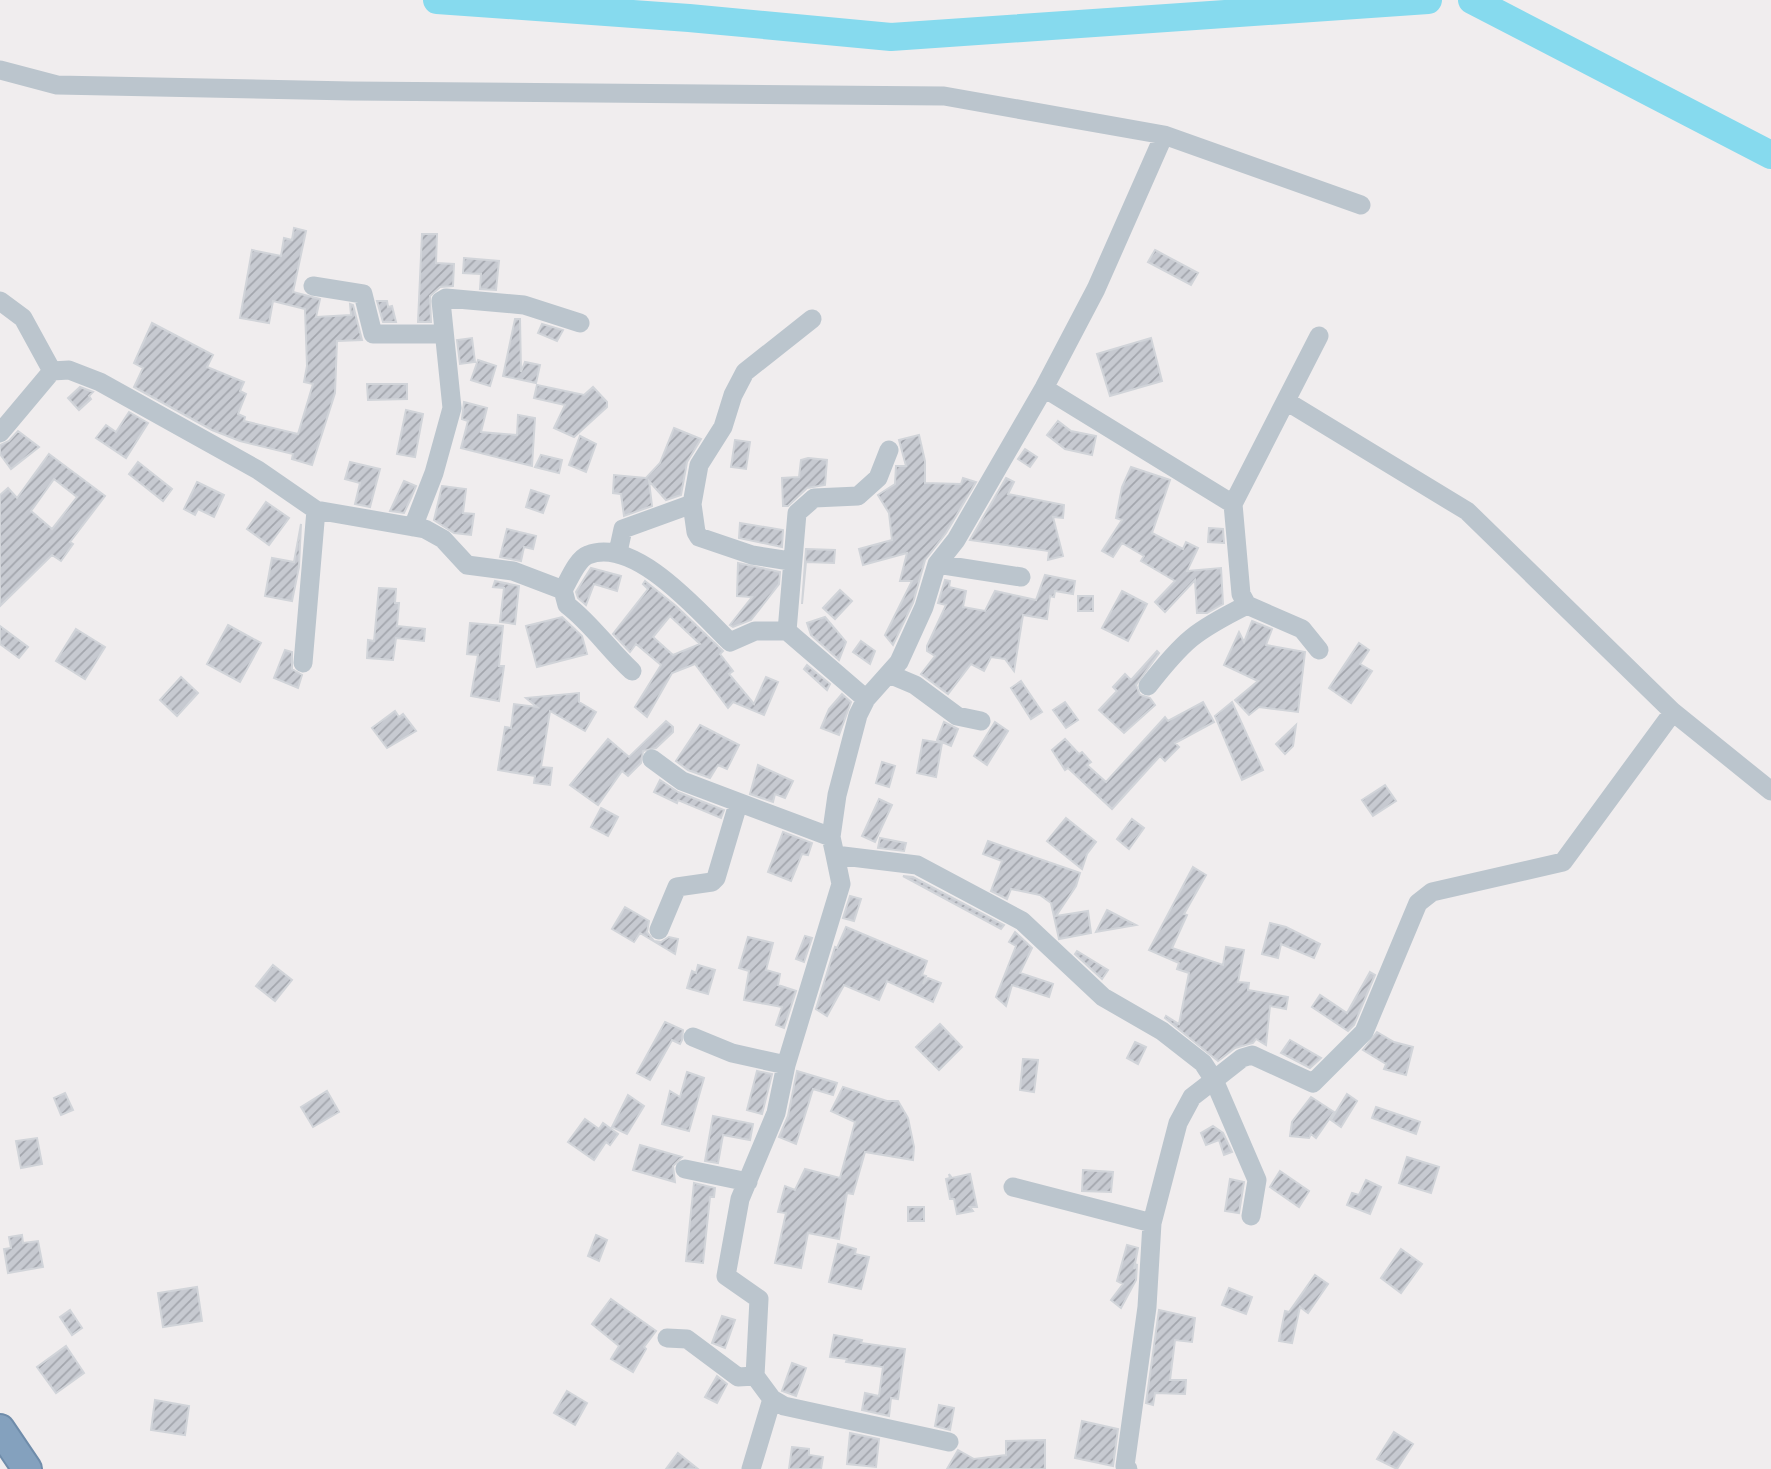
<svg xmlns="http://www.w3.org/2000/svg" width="1771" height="1469" font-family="Arial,sans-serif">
<defs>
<pattern id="building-hatch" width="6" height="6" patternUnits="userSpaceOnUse" patternTransform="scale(1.75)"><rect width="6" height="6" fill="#c7cad1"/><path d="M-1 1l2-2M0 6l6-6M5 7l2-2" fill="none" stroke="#a3a6ad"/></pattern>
</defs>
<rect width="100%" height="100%" fill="#f0edee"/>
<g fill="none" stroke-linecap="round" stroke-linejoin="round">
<path stroke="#86daee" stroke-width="28" d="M437 0 689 18 891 37 1428 0
M1472 0 1771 155"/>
</g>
<path fill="url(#building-hatch)" stroke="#d1d4d9" stroke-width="2" fill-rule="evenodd" d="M294 228 306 231 293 292 320 299 316 317 351 315 350 304 353 305 362 340 337 341 335 393 312 465 292 459 293 454 240 441 212 430 134 387 143 368 134 363 152 323 213 355 207 367 244 382 240 391 246 394 238 414 245 417 244 421 298 434 313 384 304 382 307 366 305 309 273 301 269 323 240 318 252 250 281 256 284 238 292 240Z
M422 234H437L436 263 454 264 453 286 440 287 430 296 431 322H418Z
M1155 250 1198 273 1191 285 1148 262Z
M464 258 499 261 496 290 480 289 481 274 463 273Z
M377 301H387L388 307 392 306 396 322H383Z
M515 319H520L521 372 525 362 540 365 536 383 503 376Z
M542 324 563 330 557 341 538 333Z
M472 338 475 362 460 364 457 340Z
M1151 338 1162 381 1110 396 1097 354Z
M478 360 496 366 490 386 471 380Z
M367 384H407V399L368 400Z
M537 385 584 395 593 387 607 402V407L574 437 554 428 565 405 534 398Z
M80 387 93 392 89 396 91 399 79 410 68 398Z
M464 402 487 408 481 432 517 435 518 415 535 418 532 466 461 448 468 421 462 419Z
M406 410 423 414 415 457 397 454Z
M129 412 148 423 126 458 96 438 106 425 116 432Z
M1058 421 1071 431 1096 436 1092 455 1065 449 1047 435Z
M674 428 701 439 687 462 681 495 666 500 649 481 652 506 624 516 621 494 613 493 614 475 646 478 660 463Z
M18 431 39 447 11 469 0 454V445L9 441Z
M919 435 925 461V483L961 484 963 478 976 482 946 533 925 560 913 603 893 645 885 635 912 581H900L907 553 863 565 859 549 892 540 889 513 878 495 895 484 896 466H906L899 440Z
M580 436 596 444 586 472 569 465Z
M735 440 750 442 746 469 731 467Z
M1025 449 1037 457 1030 467 1018 459Z
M49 454 105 496 70 542 73 544 61 561 52 555 0 606V495L8 488 17 498ZM54 479 77 497 52 529 31 511Z
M541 455 562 460 559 473 535 467Z
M808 458 827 460 825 485 807 488 788 506H783L782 478 799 477 801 460Z
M138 462 172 489 163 501 129 474Z
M350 462 380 469 370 507 355 504 360 483 345 479Z
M1131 467 1170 480 1152 533 1183 549 1186 542 1198 548 1187 571 1221 568 1223 604 1207 613H1197L1195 580 1165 612 1155 602 1175 581 1141 561 1144 556 1122 543 1113 557 1102 551 1122 520 1116 518 1122 487Z
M1006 478 1014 482 1008 494 1064 505 1063 518 1053 517 1063 556 1048 560 1049 551 970 540Z
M404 481 416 486 411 498 404 513 390 511Z
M197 482 224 495 214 517 198 509 195 515 184 509Z
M442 486 466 489 463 513 474 514 471 535 454 533 434 520Z
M531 490 549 496 543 513 526 507Z
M266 502 289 518 269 545 247 529Z
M740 523 783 530 782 547 739 538Z
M301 524 299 567 292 601 265 596 272 558 294 562Z
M1209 528 1223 529 1224 543 1208 542Z
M507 529 536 536 533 549 524 547 521 561 500 557Z
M806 549 835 550 834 563 806 562 802 604Z
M738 563 780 572 779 584 751 620 733 627 730 625 752 597 737 596Z
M591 568 621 576 617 591 594 584 586 605 578 598 576 592Z
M1045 575 1075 581 1073 594 1055 591 1054 597 1050 596 1047 619 1023 615 1014 671 1005 659 991 657 984 671 971 664 948 694 921 674 935 656 927 651V646L946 605 938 603 945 580 950 581 949 587 966 591 963 607 985 611 995 591 1036 600Z
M495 581 519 586 515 624 500 622 504 588 493 587Z
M645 581 676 606 723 651 720 654 733 671 729 674 754 704 766 677 778 682 764 715 733 702 728 708 695 664 672 673 647 717 635 707 661 665 636 644 630 652 613 634 648 589 643 584ZM670 616 700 644 673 655 653 637Z
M379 588 396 589 395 603H399L397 626 425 629 424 641 396 638 393 660 367 658 368 640 374 641Z
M840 590 852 601 835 619 823 608Z
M1122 591 1147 604 1128 641 1102 628Z
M1078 596H1093V611H1078Z
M562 617 582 636 587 654 537 667 526 626Z
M825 617 846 642 839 660 811 635 807 623Z
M1252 621 1272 629 1266 645 1305 652 1298 712 1259 707 1249 715 1235 700 1258 681 1224 665 1239 632 1244 642Z
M470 623 503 626 499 666H504L499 701 471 696 478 655 467 654Z
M228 625 261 643 240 682 207 664Z
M0 626 28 647 19 658 0 644Z
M76 629 105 647 85 679 56 661Z
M861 641 875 651 870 664 853 652Z
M1359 643 1369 650 1360 664 1372 671 1351 703 1329 688Z
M285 650 292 652V669L302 675 298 688 274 678Z
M1157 651 1159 653 1136 685 1140 695 1150 698 1155 705 1124 733 1099 710 1117 691 1113 687 1125 674 1131 680Z
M807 665 830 684 827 690 804 669Z
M181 677 198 693 177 716 160 700Z
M1021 681 1042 712 1031 719 1011 688Z
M579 693V702L596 712 585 731 550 711 541 767 552 768 550 785 534 783 535 776 498 770 505 727 511 728 514 704 537 707 526 698Z
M842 694 851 702 839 735 821 728 829 709Z
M1065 702 1078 720 1066 728 1053 710Z
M1203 702 1214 722 1175 743 1179 747 1165 761 1160 756 1112 809 1068 768 1065 770 1052 750 1065 739 1079 754 1082 752 1091 762 1087 765 1106 782 1165 717 1168 721Z
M1232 702 1263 770 1242 780 1215 716Z
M395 711 399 717 403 714 416 731 387 748 372 728Z
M666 721 673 727V732L656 748 643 751 641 763 628 776 622 771 598 805 570 785 608 739 629 757Z
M944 722 958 729 951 746 937 740Z
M995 722 1008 731 987 765 974 756Z
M700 725 739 745 727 769 718 765 710 778 688 770 676 761Z
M1296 725 1293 746 1285 754 1276 744Z
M923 740 942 743 936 777 917 773Z
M882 762 895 766 889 787 876 783Z
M758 765 793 781 785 798 775 794 773 802 750 794Z
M660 780 678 792 724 810 721 818 678 800 677 803 654 792Z
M1385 785 1396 801 1373 816 1362 800Z
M879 799 892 805 875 842 862 836Z
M601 808 618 817 608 836 591 827Z
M1066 818 1096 842 1087 854 1082 869 1047 841Z
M1132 819 1144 828 1129 849 1117 839Z
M783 832 812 843 808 855 802 854 791 881 768 872Z
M880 838 906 843 904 851 878 848Z
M988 841 1080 873 1076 886 1056 916 1088 911 1091 933 1059 939 1051 903 1040 895 1011 889 1007 899 991 891 1002 861 983 854Z
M1193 867 1206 875 1184 914 1187 915 1172 948 1223 965 1226 947 1244 950 1238 982 1249 983 1248 990 1288 997 1286 1009 1270 1006 1266 1045 1256 1039 1253 1043 1235 1048 1218 1061 1165 1018 1166 1016 1179 1024 1189 973 1177 969 1179 963 1149 950Z
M903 876 913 877 1004 925 1001 929Z
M850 896 861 899 854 921 843 918Z
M625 907 649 921 647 932 654 941 661 942 669 937 678 939 675 954 640 933 634 942 612 929Z
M1107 910 1136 925 1096 932Z
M1270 923 1286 927 1320 944 1314 958 1281 944 1278 958 1262 954Z
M846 927 927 961 922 975 926 976 923 984 928 978 941 983 933 1002 887 981 879 1000 844 985 827 1016 816 1009 835 947 837 948Z
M1015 932 1032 948 1020 973 1053 984 1049 997 1012 985 1006 1006 996 997 1016 946 1009 942Z
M805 936 812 938 804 962 796 959Z
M748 937 773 943 766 970 780 974 778 985 796 991 784 1028 776 1025 782 1007 744 1000 749 971 739 968Z
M1077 951 1108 970 1102 979 1075 954Z
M273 965 292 980 275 1001 256 986Z
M698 965 715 970 708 994 687 988 692 971 696 973Z
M1370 972 1375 975 1354 1025 1348 1031 1312 1007 1320 995 1347 1013Z
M665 1022 683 1030 682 1040 680 1044 672 1040 650 1080 637 1073Z
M940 1024 962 1047 939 1070 916 1047Z
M1377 1032 1394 1042 1413 1047 1406 1075 1384 1069 1386 1064 1363 1050Z
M1290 1040 1321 1058 1310 1068 1281 1053Z
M1135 1042 1146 1047 1138 1064 1127 1058Z
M1023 1059 1038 1060 1034 1092 1020 1090Z
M757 1071 772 1074 762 1114 747 1110Z
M797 1071 837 1083 833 1095 813 1089 796 1144 779 1137 788 1116Z
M687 1072 704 1078 689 1131 662 1124 670 1091 680 1097Z
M843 1087 887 1101H898L908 1118 914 1147 913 1160 865 1152 853 1194 847 1193 839 1239 808 1233 801 1268 775 1263 786 1213 778 1212 785 1186 795 1190 805 1169 840 1178 855 1122 831 1111Z
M327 1091 339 1112 313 1127 301 1107Z
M65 1093 73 1110 61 1115 54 1098Z
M1347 1094 1357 1101 1341 1127 1331 1120Z
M628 1095 644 1106 627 1134 612 1127Z
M1311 1097 1334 1112 1316 1138 1311 1134 1309 1138 1290 1136 1292 1122Z
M1376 1107 1420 1122 1416 1134 1372 1118Z
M713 1116 753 1124 750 1140 723 1135 718 1163 705 1161Z
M585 1119 599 1129 603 1123 618 1134 610 1145 606 1142 594 1160 568 1142Z
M1213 1126 1223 1133 1232 1152 1224 1155 1219 1140 1206 1145 1201 1133Z
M37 1138 42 1164 21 1168 16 1141Z
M640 1145 682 1157 673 1166 675 1182 633 1170Z
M1407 1157 1439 1167 1431 1193 1399 1183Z
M1083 1170 1113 1172 1111 1192 1082 1191Z
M1280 1171 1309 1191 1299 1207 1270 1187Z
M949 1174 952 1178 970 1174 977 1207H970L973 1211 957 1214 954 1199H950L946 1179 950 1178Z
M1230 1179 1244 1182 1239 1213 1225 1211Z
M1366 1180 1381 1187 1370 1214 1347 1205 1352 1193 1359 1195Z
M694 1183 715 1188 714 1197H710L703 1263 686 1261Z
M908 1207H924V1221H908Z
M22 1235 23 1243 38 1241 43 1267 8 1273 4 1249 11 1248 9 1237Z
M596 1235 607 1240 599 1261 588 1256Z
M838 1244 856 1249 855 1254 869 1257 861 1289 829 1282Z
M1127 1245 1138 1248 1134 1269 1137 1264 1136 1280 1121 1308 1111 1300 1123 1284 1117 1281Z
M1401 1249 1422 1264 1401 1293 1381 1278Z
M1315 1275 1328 1284 1308 1313 1300 1307 1292 1343 1279 1341 1285 1311 1289 1312Z
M197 1287 202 1321 163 1327 158 1293Z
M1229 1288 1252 1297 1246 1314 1222 1305Z
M611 1299 656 1331 644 1347 646 1349 633 1372 611 1359 619 1346 592 1324Z
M70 1310 82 1328 72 1335 60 1317Z
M1159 1310 1195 1318 1192 1342 1175 1340 1170 1380H1186L1185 1394 1155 1393 1153 1405 1146 1403Z
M722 1316 735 1320 725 1348 712 1343Z
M834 1335 862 1340 861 1343 905 1349 898 1399 891 1398 889 1416 862 1410 865 1393 879 1396 883 1367 846 1362 847 1359 830 1357Z
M66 1346 84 1373 56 1393 37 1367Z
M792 1363 806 1368 796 1396 782 1391Z
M717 1376 727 1384 717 1403 705 1397Z
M567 1391 587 1403 575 1425 554 1413Z
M155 1400 189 1406 185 1435 151 1430Z
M939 1405 954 1408 950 1430 935 1426Z
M1082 1421 1118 1429 1113 1466 1075 1458Z
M1394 1432 1413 1444 1397 1469 1377 1459Z
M850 1433 879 1439 876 1467 847 1464Z
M1045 1440V1469H947L958 1450 974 1459 1006 1455V1441Z
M792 1447 809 1449V1455L823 1457 821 1469H789Z
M678 1453 698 1469H666Z"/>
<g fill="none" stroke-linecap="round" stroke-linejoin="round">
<g stroke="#6f8caa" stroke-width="32">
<path id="highway" d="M0 1429 27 1469"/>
</g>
<path stroke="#bbc5cd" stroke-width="19" d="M0 70 57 85 351 91 944 96 1164 135 1361 205
M313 286 363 294 373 334H443
M0 301 23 318 52 371
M1044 388 1233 504
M1286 401 1467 511 1673 712 1771 791
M0 433 52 371 69 370 100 382 258 470 316 510 425 529 443 539 467 565 513 571 563 590 567 605C591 623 609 650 632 671
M413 527 434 473 452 408 441 301 446 298 524 305 580 323
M618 552 623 529 692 504
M790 561 752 555 699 537 696 532 692 504 699 465 723 427 733 395 745 372 812 319
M937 564 1021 577
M563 590C569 580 577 559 588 555 635 536 700 613 730 642L755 631H787L866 699
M787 631 797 513 814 498 858 496 878 478 889 450
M1319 650 1302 629 1247 605 1241 594 1233 504 1319 336
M303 663 316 510
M889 674 915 685 957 716 981 721
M1148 686C1184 640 1195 631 1247 605
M652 759 682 781 831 837
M835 855 831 837 837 795 858 715 866 699 899 662 924 607 937 564 956 540 1044 388 1096 289 1164 135
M659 930 677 887 712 882 716 878 738 804
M693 1037 732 1053 786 1065
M685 1169 748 1182
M1013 1187 1152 1223
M1251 1216 1257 1180 1214 1080 1242 1058 1252 1055 1313 1083 1364 1032 1418 903 1432 892 1563 862 1673 712
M667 1338 687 1339 738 1377 755 1376
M772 1399 784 1406 949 1442
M751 1469 772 1399 755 1376 759 1299 726 1276 740 1199 776 1113 786 1065 841 884 835 855 917 865 1022 921 1103 997 1162 1031 1203 1063 1214 1080 1192 1097 1178 1123 1152 1223 1147 1307 1125 1466 1128 1469"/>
<use href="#highway" stroke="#84a1be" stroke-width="28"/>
</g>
</svg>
